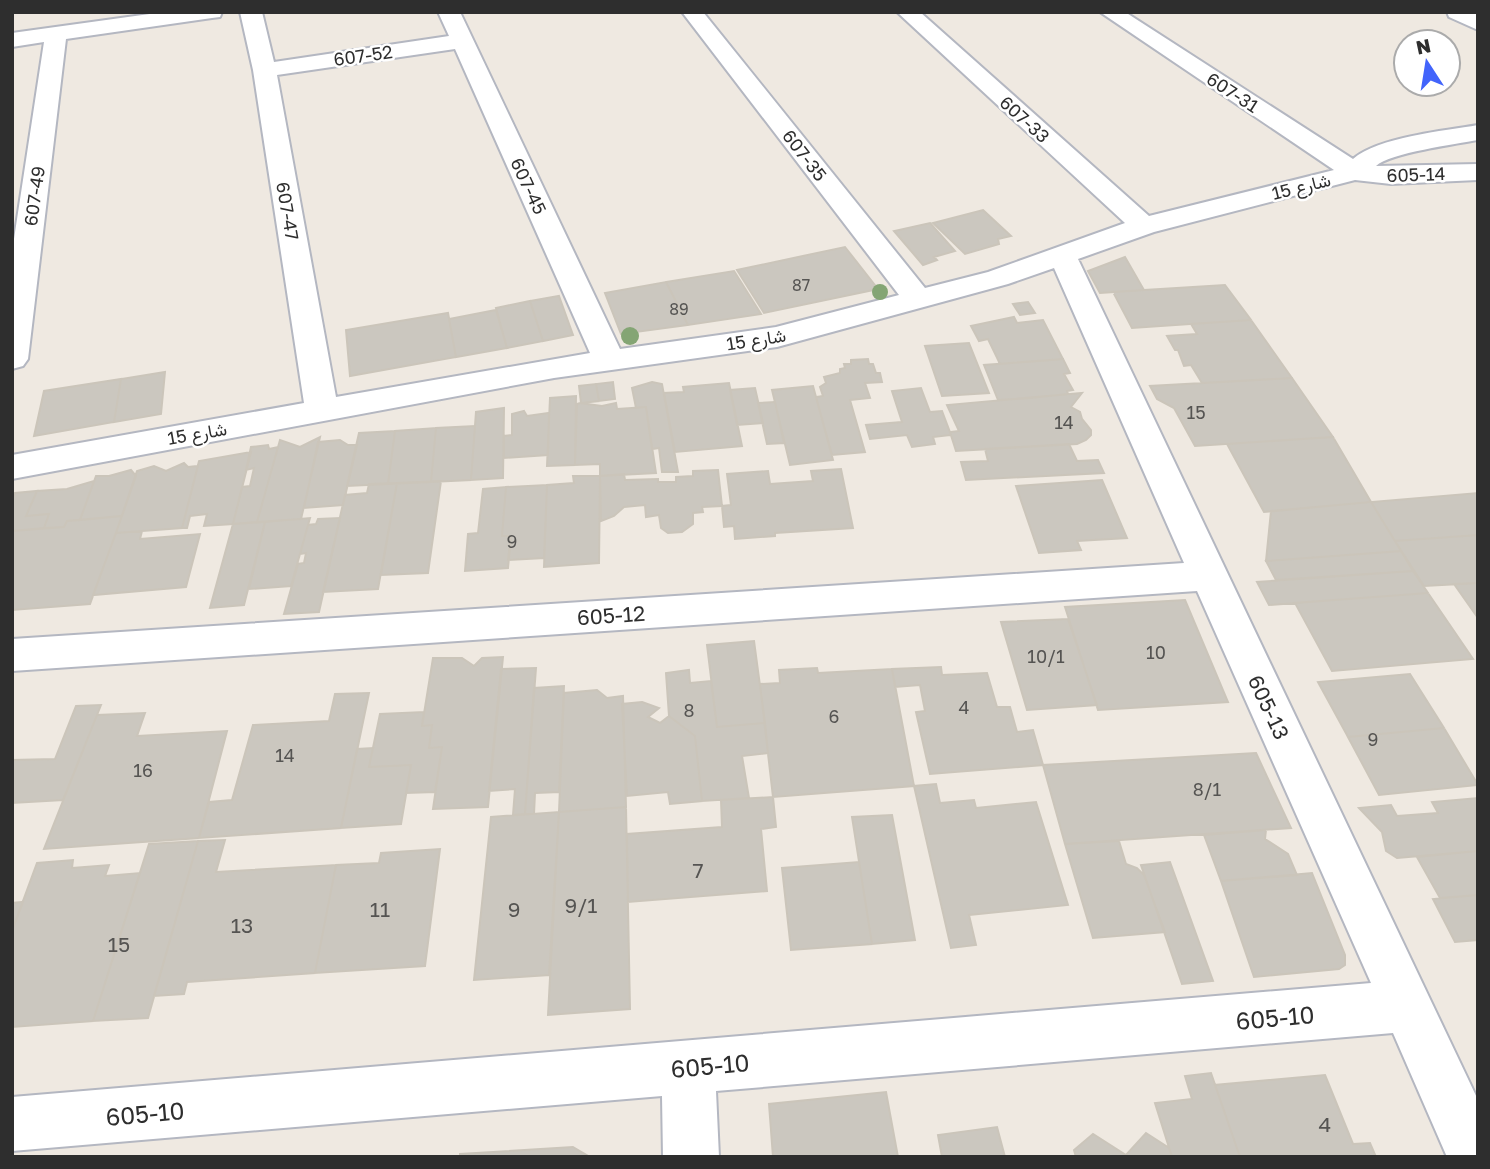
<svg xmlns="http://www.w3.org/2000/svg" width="1490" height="1169" font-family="'Golos Text',Vazirmatn,sans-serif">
<rect width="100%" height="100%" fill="#efe9e1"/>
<path fill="#cbc7bf" stroke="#cbc5ba" stroke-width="2" d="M983 210 1011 236 998 239 999 244 965 254 933 223Z
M930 223 955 251 934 257 937 260 923 265 894 231Z
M845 247 878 289 764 313 737 270Z
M1125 257 1144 290 1100 293 1088 271Z
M734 271 761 314 688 325 666 282Z
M666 282 688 325 621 334 605 293Z
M1225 285 1251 320 1132 328 1113 292Z
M559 296 573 335 543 341 530 301Z
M530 301 543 341 507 348 496 308Z
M1028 302 1035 313 1020 315 1013 304Z
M496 310 507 348 456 357 449 319Z
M448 313 456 357 350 376 346 330Z
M1014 317 1017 323 1043 320 1063 359 1000 364 988 339 979 341 971 326Z
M1251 320 1292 378 1202 383 1191 365 1184 366 1178 350H1175L1167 336 1197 334 1191 324Z
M969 343 989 393 942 396 925 346Z
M868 359 869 364H873L876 373H880L882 382 865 383 870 398 850 400 865 452 832 455 816 397 823 396 820 387 826 383 824 377 840 373V369L845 368 844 364H851V360Z
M1063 359 1070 373 1064 374 1073 390 1067 391 1068 394 1030 398 998 400 984 365Z
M165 372 161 414 114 422 121 379Z
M1292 378 1333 437 1195 446 1174 408 1157 399 1150 386Z
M121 379 114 422 34 436 44 391Z
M613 382 615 399 599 401 596 384Z
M652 382 662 384 678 472H662L659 448 652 449 646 407 636 408 632 388Z
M729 383 742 446 675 452 664 393 684 392 683 387Z
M596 384 599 401 581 403 579 386Z
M813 386 833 460 790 465 772 390Z
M755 388 763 423 737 425 730 390Z
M921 388 930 412 942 411 951 435 933 437 935 444 912 447 907 435 870 439 866 425 902 422 892 391Z
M1082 393 1071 407 1080 412 1082 419 1091 430V435L1086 440 1077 444 956 451 950 432 959 431 947 405Z
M576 396 575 465 547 466 550 398Z
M775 402 784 443 767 444 758 403Z
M580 403 602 406 616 403 617 409 646 407 656 473 600 476V464L575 465 577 404Z
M504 408 503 478 471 480 476 412Z
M524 411 527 416 549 413 548 455 504 458V436L512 435V414Z
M475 426 471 480 431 482 436 428Z
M436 428 431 482 388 484 395 431Z
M395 431 388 484 347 486 359 433Z
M320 437 301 519 257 522 280 440 300 447Z
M1333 437 1371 502 1264 512 1227 444Z
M340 440 348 445H357L343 505 304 508 318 442Z
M1069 444 1077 461 1098 460 1104 473 966 480 961 462 988 461 985 449Z
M268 445 269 449 278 447 257 522 233 524 242 487 250 486 254 468 246 470 251 447Z
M251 452 233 524 204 526 207 514 190 516 187 528H182L199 461Z
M184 463 188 467 198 466 182 528 116 533 137 471 154 466 166 471Z
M841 469 853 528 775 533V536L735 539 734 526 724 527 722 506 731 505 727 474 768 471 770 484 813 481 811 471Z
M131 470 136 476 122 516 80 520 96 476H109Z
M718 470 722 506 702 507 703 512 693 513V524L682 532 668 533 661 528 659 515 646 517 645 505 624 507 614 516 601 521 600 476 624 474 625 480 658 479V482H676V477L693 476V471Z
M573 476H600L599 563 544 567 547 485 574 483Z
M1102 480 1127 538 1077 541 1081 550 1039 553 1016 486Z
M94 481 80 520 67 521 64 527 44 528 49 514 26 516 37 491 67 489Z
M441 481 428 573 381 575 397 483Z
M397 483 378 589 323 592 345 495 367 493 369 484Z
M547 485 544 558 508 560 511 536H502L506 487Z
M506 487 502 536H511L508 568 465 571 468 534 478 533 483 489Z
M37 491 26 516 49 514 44 528 12 531V499L15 493Z
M1478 493V535L1395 541 1371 502Z
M1371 502 1401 551 1266 561 1271 511Z
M122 516 90 604 12 610V531L64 527 67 521Z
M310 518 291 586 249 589 265 522Z
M340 518 319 612 284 614 298 564 304 563 306 553 300 554 308 525 316 524 318 519Z
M265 522 244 605 210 608 233 524Z
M142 531 140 539 200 534 186 587 93 595 116 533Z
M1478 535V583L1424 586 1395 541Z
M1401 551 1413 571 1276 580 1266 561Z
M1413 571 1428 593 1269 605 1257 582Z
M1478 583V618L1454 584Z
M1428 593 1473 659 1332 671 1295 603Z
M1185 600 1228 702 1098 710 1065 607Z
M1068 619 1097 705 1027 710 1001 622Z
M754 641 765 723 717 727 707 645Z
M503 657 488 807 433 809 442 747 429 748 432 725 422 726 433 658H462L474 666 482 658Z
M941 667 942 675 987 673 997 707H1010L1017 732 1033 730 1043 765 930 774 916 712 925 711 920 685 895 687 892 669Z
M536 668 525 814 513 815 515 789 489 791 501 669Z
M817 668 818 673 892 669 914 786 773 797 760 684 780 683 779 670Z
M689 670 690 683 711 681 717 727 765 723 768 753 742 756 749 798 702 801 695 736 669 716 666 673Z
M1410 674 1444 728 1348 737 1318 682Z
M564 686 559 792 535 793 534 814H525L534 688Z
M597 690 607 698 623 696 626 807 559 812 564 693Z
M369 693 341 828 199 838 209 802 232 800 253 725 329 721 335 694Z
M642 702 659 708 648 717 660 723 669 716 695 736 702 801 670 804 668 792 627 796 622 704Z
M101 705 63 800 12 803V760L55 759 76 706Z
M424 712 422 726 432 725 429 748 442 747 435 792 406 793 411 765 369 767 380 714Z
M145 713 137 736 227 731 199 838 44 849 97 715Z
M1444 728 1478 785 1379 795 1348 737Z
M373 748 369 767 411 765 401 824 341 828 357 749Z
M1256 753 1291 828 1065 844 1043 765Z
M936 784 940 803 974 800 976 808 1036 802 1068 905 969 915 976 945 951 948 914 786Z
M773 797 776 827 761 829 767 891 628 902 627 834 722 827 721 800Z
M1478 798V851L1397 858 1386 851 1382 832 1359 808 1391 805 1397 816 1438 813 1432 802Z
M626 807 630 1009 548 1015 559 812Z
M559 812 549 975 474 980 491 817Z
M892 815 915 940 872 944 852 817Z
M1266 830 1265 839 1288 854 1297 875 1221 881 1204 835Z
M225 840 216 872 336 865 315 973 187 982 184 994 154 996 198 841Z
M198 841 148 1018 93 1021 149 844Z
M1119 841 1126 864 1137 868 1144 875 1165 932 1093 938 1065 844Z
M440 849 425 966 315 973 336 865 379 863 381 853Z
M1478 851V895L1440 898 1417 857Z
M73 860 72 868 109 865 105 876 140 873 93 1021 12 1027V931L37 863Z
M859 862 872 944 791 950 782 868Z
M1170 862 1213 981 1182 984 1141 865Z
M1312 873 1345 955V965L1339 969 1254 977 1221 881Z
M1478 895V940L1455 942 1433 899Z
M23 902 12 931V903Z
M1211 1073 1240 1157H1172L1155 1103 1192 1099 1185 1076Z
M1325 1075 1353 1144 1370 1143 1376 1157H1240L1215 1085Z
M886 1092 898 1157H773L769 1104Z
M997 1127 1005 1157H942L938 1135Z
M1146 1133 1169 1148 1172 1157H1076L1074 1150 1093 1134 1126 1155Z
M573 1147 590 1157H460V1154Z"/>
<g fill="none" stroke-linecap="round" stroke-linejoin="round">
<g stroke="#b4b7c1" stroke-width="4">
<path id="minor" d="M164 12H222L220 17 212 18 66 39 28 359 23 366 12 369V252L44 42 12 47V33Z
M240 12H262L274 62 449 36 438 12H460L620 349 776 327 899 295 682 12H703L925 288 988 272 1125 223 897 12H920L1149 216 1334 170 1100 12H1125L1353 159C1378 137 1444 131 1478 125V140C1456 144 1390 153 1376 166L1478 164V180L1391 184 1355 180 1154 232 1078 259 1478 1100V1157H1447L1393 1033 716 1091 719 1157H663L662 1096 12 1151V1097L1371 983 1197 591 12 671V639L1184 563 1054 268 1008 284 777 347 554 378 12 479V455L304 403 253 70ZM455 49 590 353 336 397 277 75Z
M1447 12H1473L1478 15V30L1449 17Z"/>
</g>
<use href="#minor" fill="#fff" fill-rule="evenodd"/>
</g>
<g fill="#84a574">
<circle cx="880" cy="292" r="8"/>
<circle cx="630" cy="336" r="9"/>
</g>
<g text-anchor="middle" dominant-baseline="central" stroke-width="5" stroke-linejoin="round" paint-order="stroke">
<g font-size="16" fill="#555452">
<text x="801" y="285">87</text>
<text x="679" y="309">89</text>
</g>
<g font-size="18" fill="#2e2e2e" stroke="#fff">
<text transform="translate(363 55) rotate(-8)">607-52</text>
<text transform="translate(1233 92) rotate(33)">607-31</text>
<text transform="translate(1025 119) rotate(42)">607-33</text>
<text transform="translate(805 155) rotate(52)">607-35</text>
<text transform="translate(1416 174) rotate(-2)">605-14</text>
<text transform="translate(529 186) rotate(65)">607-45</text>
<text transform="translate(1301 186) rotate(-14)">شارع 15</text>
<text transform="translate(34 196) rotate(-82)">607-49</text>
<text transform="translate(288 211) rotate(80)">607-47</text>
<text transform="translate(756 339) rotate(-9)">شارع 15</text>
<text transform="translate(197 433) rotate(-10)">شارع 15</text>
</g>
<g font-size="18" fill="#555452">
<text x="1196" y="412">15</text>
<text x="1064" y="422">14</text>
<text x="512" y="541">9</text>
<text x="1156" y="652">10</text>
<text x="1046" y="656">10/1</text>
<text x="964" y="707">4</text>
<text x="689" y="710">8</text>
<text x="834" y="716">6</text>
<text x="1373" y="739">9</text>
<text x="285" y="755">14</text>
<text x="143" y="770">16</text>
<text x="1207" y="789">8/1</text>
</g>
<g font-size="21" fill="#2e2e2e" stroke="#fff">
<text transform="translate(611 615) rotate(-4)">605-12</text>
<text transform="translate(1269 707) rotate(65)">605-13</text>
</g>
<g font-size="21" fill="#555452">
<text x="698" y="870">7</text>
<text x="581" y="905">9/1</text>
<text x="380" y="909">11</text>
<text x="514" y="909">9</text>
<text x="242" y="925">13</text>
<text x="119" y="944">15</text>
<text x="1325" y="1124">4</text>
</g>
<g font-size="24" fill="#2e2e2e" stroke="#fff">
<text transform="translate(1275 1017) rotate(-5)">605-10</text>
<text transform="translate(710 1065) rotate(-5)">605-10</text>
<text transform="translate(145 1113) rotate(-5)">605-10</text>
</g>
</g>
<rect width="1490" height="1169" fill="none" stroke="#2e2e2e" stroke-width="28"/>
<g transform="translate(1427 63) rotate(348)"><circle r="33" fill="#ffffff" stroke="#ababab" stroke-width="2"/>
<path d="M0-5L12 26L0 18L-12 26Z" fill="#4264fb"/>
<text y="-10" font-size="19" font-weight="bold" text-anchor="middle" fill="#2e2e2e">N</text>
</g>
</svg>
